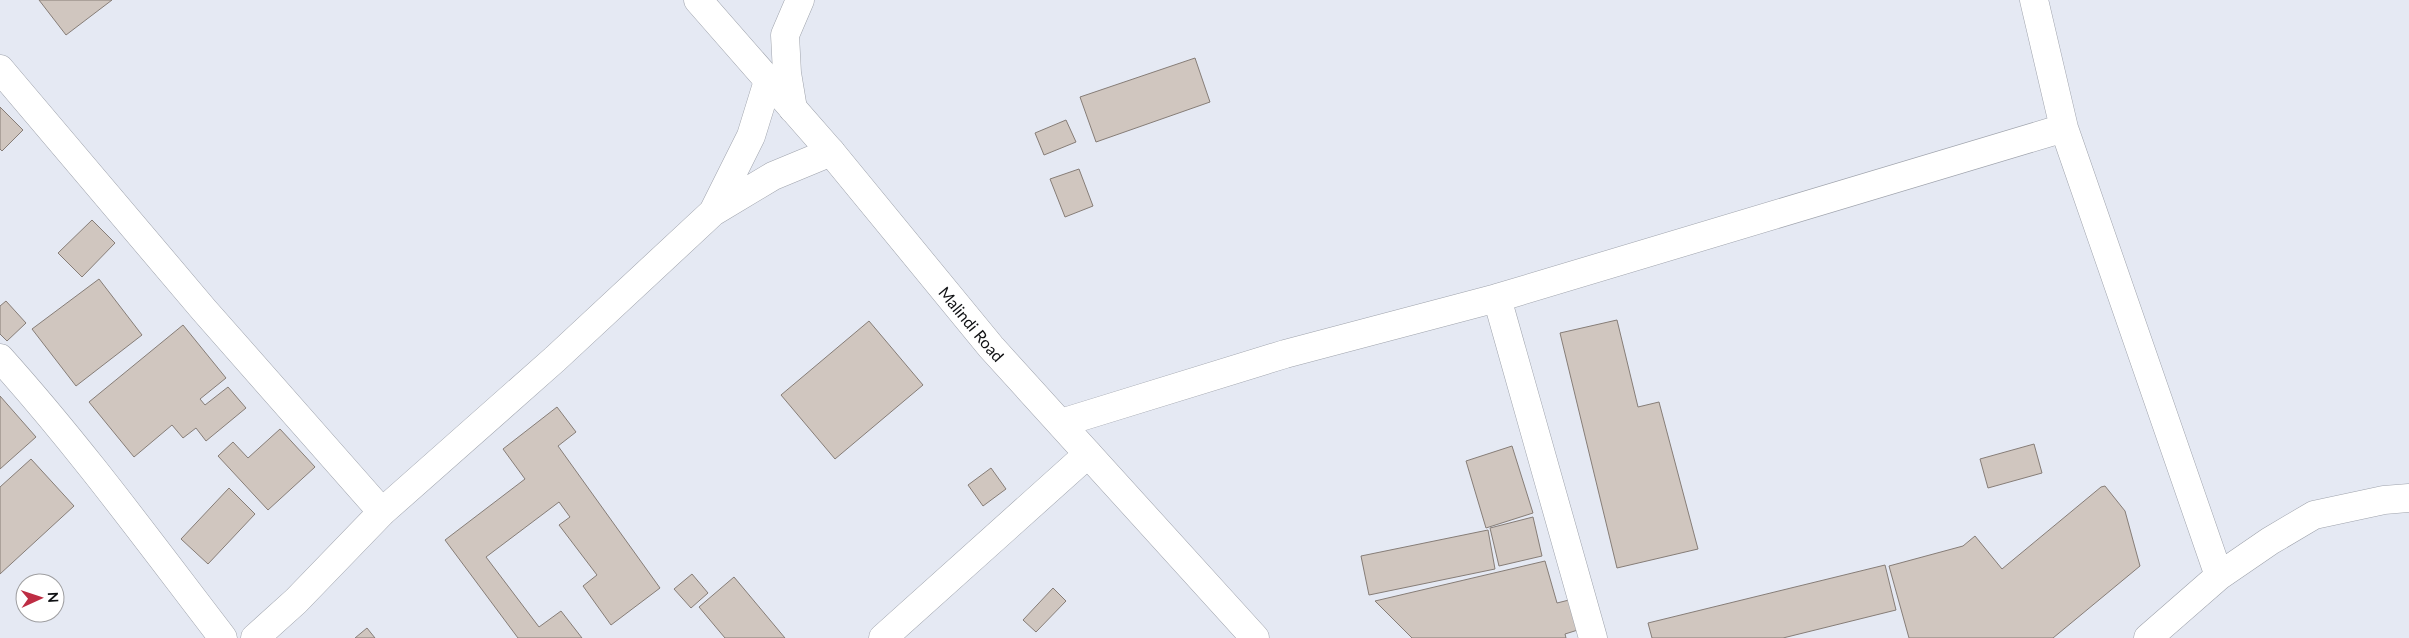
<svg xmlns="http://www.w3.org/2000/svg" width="2409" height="638" font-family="Lato,sans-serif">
<rect width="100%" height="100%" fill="#e5e9f3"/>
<path fill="#d0c6bf" stroke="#867d77" d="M39 0H112L66 35Z
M1195 58 1210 102 1096 142 1080 97Z
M0 107 23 130 2 151 0 149Z
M1066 120 1076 142 1044 155 1035 133Z
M1079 169 1093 206 1065 217 1050 179Z
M92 220 115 243 82 277 58 253Z
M99 279 142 335 76 386 32 329Z
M6 301 26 323 7 341 0 334V306Z
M1617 320 1638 407 1659 402 1698 549 1617 568 1560 333Z
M869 321 923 385 835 459 781 395Z
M183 325 226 378 200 399 205 405 228 387 246 408 206 441 196 428 183 438 172 425 134 457 89 402Z
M0 396 36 437 0 469Z
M557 407 576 432 558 446 660 588 611 625 583 586 597 575 559 525 570 517 559 502 486 557 539 627 561 611 582 638H518L445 540 525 479 503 449Z
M280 429 315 467 268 510 218 456 233 442 248 458Z
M2034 444 2042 473 1988 488 1980 459Z
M1512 446 1533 513 1486 528 1466 461Z
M31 459 74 506 0 574V487Z
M991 468 1006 489 983 506 968 485Z
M2105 486 2125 511 2140 566 2053 638H1909L1889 566 1963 546 1975 536 2002 569 2101 487Z
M229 488 255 514 208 564 181 539Z
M1533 517 1542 556 1499 566 1490 528Z
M1488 530 1495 569 1369 595 1361 556Z
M1545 561 1557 603 1573 599 1581 629 1565 634 1566 638H1412L1375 601Z
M1885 565 1896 610 1783 638H1652L1648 623Z
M692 574 708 593 691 608 674 589Z
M734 577 785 638H725L699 607Z
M1053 588 1066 601 1036 632 1023 620Z
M367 628 375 638H355Z"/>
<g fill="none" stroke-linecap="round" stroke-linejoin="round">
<g stroke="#9fa3ac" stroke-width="29">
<path id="street" d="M2034 0 2064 128 2219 576
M0 69 204 310 382 512
M793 109 787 73 785 35 800 0
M713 212 751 136 768 81
M1497 298 1593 638
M0 358C80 447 150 543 223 638
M1061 423 1285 354 1497 298 2064 128
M255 638 296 601 382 512 555 359 713 212 773 176 831 152
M883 638 1088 454
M2148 638 2219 576 2270 541 2314 515 2384 500 2409 498"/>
</g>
<g stroke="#9fa3ac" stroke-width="29">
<g id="highway">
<path id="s1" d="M698 0 831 152 991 347 1255 638"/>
</g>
</g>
<use href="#street" stroke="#fff" stroke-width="28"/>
<use href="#highway" stroke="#fff" stroke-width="28"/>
</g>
<g text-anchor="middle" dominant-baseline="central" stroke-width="5" stroke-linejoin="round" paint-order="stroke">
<g font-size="16" fill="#0f1013" stroke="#fff">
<text stroke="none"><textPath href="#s1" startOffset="424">Malindi Road</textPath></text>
</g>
</g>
<g transform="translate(40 598) rotate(87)"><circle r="24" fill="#ffffff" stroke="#9f9fa1"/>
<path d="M0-4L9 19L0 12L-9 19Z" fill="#be2d44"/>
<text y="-8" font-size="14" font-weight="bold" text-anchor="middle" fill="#0f1013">N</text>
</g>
</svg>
